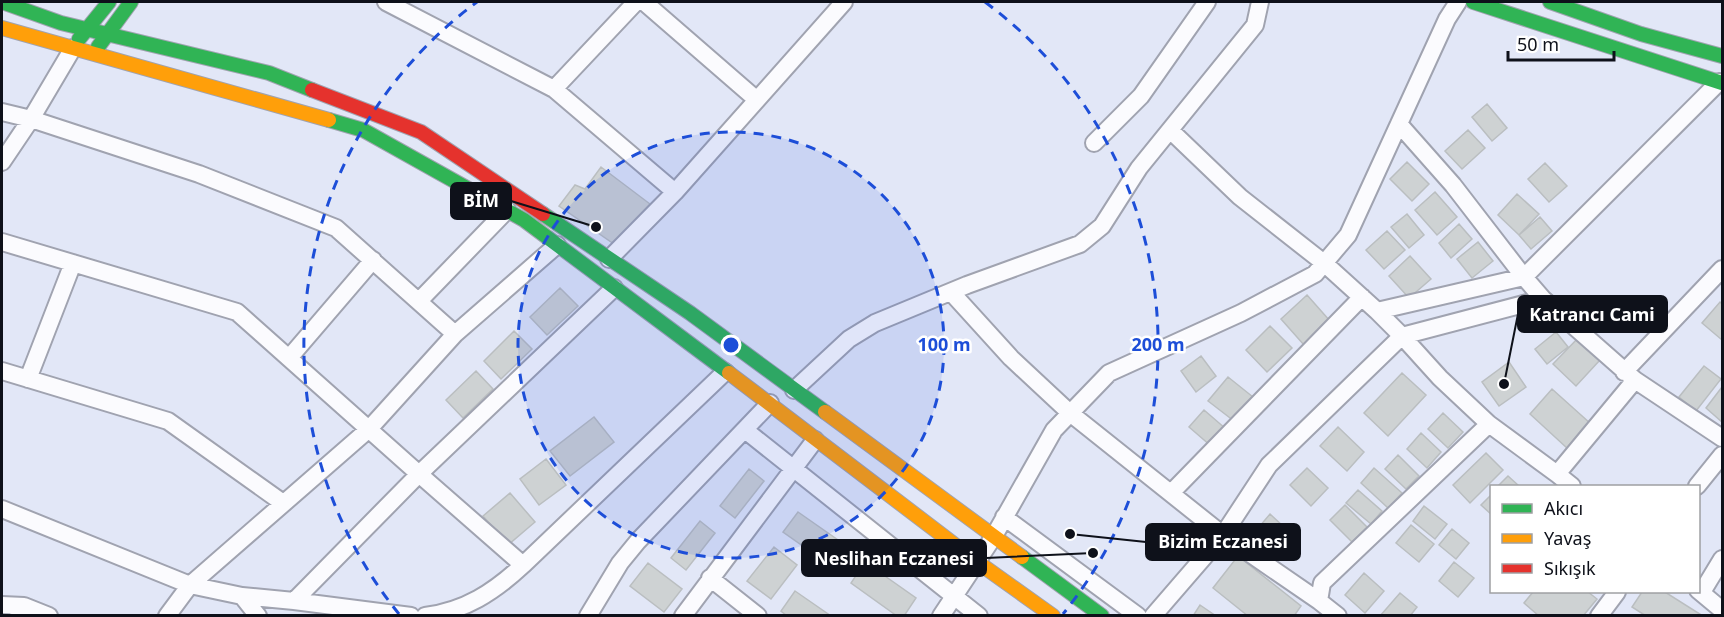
<svg xmlns="http://www.w3.org/2000/svg" width="1724" height="617" font-family="'Noto Sans',sans-serif">
<rect width="100%" height="100%" fill="#e2e7f7"/>
<path fill="#ced2d3" stroke="#babec0" stroke-width="1.5" d="M1487 104 1507 128 1492 141 1472 117Z
M1468 130 1485 148 1462 169 1445 151Z
M1407 162 1429 184 1412 201 1390 179Z
M1545 163 1567 186 1549 202 1528 179Z
M601 167 650 204 614 244 559 206 575 185 585 189Z
M1435 192 1457 217 1437 235 1415 210Z
M1517 194 1539 214 1519 235 1498 215Z
M1407 214 1424 235 1409 248 1391 227Z
M1540 217 1552 231 1531 249 1519 235Z
M1459 224 1472 239 1451 258 1439 243Z
M1387 231 1405 250 1384 269 1366 250Z
M1478 242 1493 261 1472 278 1457 259Z
M1410 256 1431 279 1409 298 1389 276Z
M560 288 578 306 547 335 530 317Z
M1307 295 1330 321 1304 345 1281 319Z
M1720 302 1722 304V340L1702 323Z
M1270 326 1292 348 1267 372 1246 350Z
M514 331 532 349 501 379 484 361Z
M1556 332 1568 347 1547 364 1535 349Z
M1578 338 1600 360 1576 386 1553 364Z
M1201 356 1216 376 1196 392 1181 371Z
M1509 362 1526 387 1499 406 1482 382Z
M1704 366 1721 379 1696 411 1679 397Z
M476 371 493 389 463 418 446 400Z
M1402 373 1426 395 1388 436 1364 413Z
M1228 377 1253 397 1234 421 1208 401Z
M1722 387V422L1706 408Z
M1552 389 1591 424 1568 449 1530 414Z
M1204 410 1226 429 1211 446 1189 427Z
M1443 413 1463 432 1448 448 1428 429Z
M594 417 614 442 570 476 550 451Z
M1338 427 1364 452 1347 471 1320 446Z
M1421 433 1441 452 1427 468 1407 449Z
M1486 453 1503 470 1470 503 1453 485Z
M1398 455 1419 476 1406 489 1385 469Z
M546 459 566 485 539 505 520 479Z
M1307 468 1328 488 1311 506 1290 485Z
M1374 468 1402 493 1388 508 1361 483Z
M749 469 764 481 735 518 720 506Z
M1508 476 1519 486H1498Z
M1358 490 1382 511 1371 524 1346 503Z
M510 493 535 522 508 545 483 516Z
M1492 494V515L1481 505Z
M1345 505 1367 527 1352 542 1330 520Z
M1424 506 1447 524 1435 539 1413 521Z
M798 512 848 547 834 568 783 532Z
M1270 514 1298 540 1282 558 1254 533Z
M700 521 715 533 686 570 671 558Z
M1411 525 1434 544 1419 562 1396 543Z
M1452 529 1469 543 1456 559 1439 545Z
M774 547 797 565 771 599 747 581Z
M1238 556 1301 606 1294 616H1248L1213 588Z
M865 562 916 598 904 616H897L851 583Z
M1454 562 1474 578 1458 597 1439 581Z
M648 563 682 589 664 612 630 586Z
M1364 573 1384 591 1365 613 1345 595Z
M795 591 831 616H787L781 611Z
M1533 592H1588L1597 599 1583 616H1539L1524 603Z
M1642 592H1665L1703 616H1646L1632 607Z
M1400 593 1417 607 1410 616H1380Z
M1200 605 1216 616H1193Z"/>
<g fill="none" stroke-linecap="round" stroke-linejoin="round">
<g stroke="#a0a3b0" stroke-width="20">
<path id="street" d="M386 2 554 89
M636 2 554 89 675 192
M644 2 757 100
M2 112 31 119 2 162
M1399 124 1453 185 1524 277 1719 82
M1170 130 1240 197 1324 263 1377 311 1402 336 1543 299 1524 277 1377 311
M1094 143 1141 96 1207 2
M2 242 237 312 419 474 294 601 242 596
M609 259 675 192 844 2
M614 288 419 474 523 565 725 372
M951 292 1011 358 1070 413 1223 535 1153 616
M1543 299 1635 380 1722 438
M419 301 507 210
M455 334 557 245
M289 358 373 260
M2 371 168 421 283 503
M1624 372 1722 269
M28 379 73 263
M794 390 849 339 875 323 967 285 1080 244 1102 226 1139 168 1255 25 1260 2
M1489 424 1322 583 1319 601 1223 535 1269 465 1402 336 1440 378 1489 424 1557 474 1635 380
M745 430 979 616
M1557 474 1572 486
M1697 486 1722 455
M1171 493 1362 297
M2 509 190 585 369 429 455 334 336 228 199 174 31 119 73 48
M1004 517 1138 616
M710 578 758 616
M1698 590 1722 610
M1702 592 1722 559
M294 601 411 616
M1319 601 1338 616
M2 605 24 606
M18 616 24 606 49 616
M167 616 190 585 242 596 258 616
M425 616C465 611 494 592 523 565
M588 616 620 563 638 541 770 403
M683 616 815 440
M941 616 994 536 1054 430 1109 373 1241 313 1315 274 1348 235 1447 19 1458 2
M1599 616 1617 592"/>
</g>
<g stroke="#a0a3b0" stroke-width="16">
<path id="fast" d="M2 2 61 23 269 73 312 90
M1473 2 1722 83
M1550 2 1641 34 1722 56
M79 39 109 2
M98 47 131 2
M329 120 363 130 524 220 729 373
M543 214 690 313 825 412
M1022 557 1102 616"/>
</g>
<g stroke="#a0a3b0" stroke-width="16">
<path id="slow" d="M2 28 329 120
M729 373 976 561 1053 616
M825 412 1022 557"/>
</g>
<g stroke="#a0a3b0" stroke-width="16">
<path id="jam" d="M312 90 421 132 543 214"/>
</g>
<use href="#street" stroke="#fbfbfe" stroke-width="16"/>
<use href="#fast" stroke="#30b455" stroke-width="14"/>
<use href="#slow" stroke="#ff9f0a" stroke-width="14"/>
<use href="#jam" stroke="#e5322d" stroke-width="14"/>
</g>
<circle cx="731" cy="345" r="213" fill="#1d4ed8" fill-opacity=".12"/>
<g fill="none" stroke="#1d4ed8" stroke-width="3" stroke-dasharray="10 8">
<circle cx="731" cy="345" r="213"/>
<path d="M399 614A427 427 0 0 1 477 2M985 2A427 427 0 0 1 1063 614"/>
</g>
<circle cx="731" cy="345" r="9" fill="#1d4ed8" stroke="#fff" stroke-width="3"/>
<g font-size="18" text-anchor="middle" font-weight="bold" fill="#1d4ed8" stroke="#fff" stroke-width="5" stroke-linejoin="round" paint-order="stroke">
<text x="944" y="351">100 m</text>
<text x="1158" y="351">200 m</text>
</g>
<path fill="none" stroke="#0e111a" stroke-width="2" d="M596 227L511 201M1504 384L1518 314M1070 534L1146 542M1093 553L986 558"/>
<g fill="#0e111a" stroke="#fff" stroke-width="2">
<circle cx="596" cy="227" r="6"/>
<circle cx="1504" cy="384" r="6"/>
<circle cx="1070" cy="534" r="6"/>
<circle cx="1093" cy="553" r="6"/>
</g>
<g fill="#0e111a" stroke="#0e111a" stroke-width="2">
<rect x="451" y="183" width="60" height="36" rx="6"/>
<rect x="1518" y="296" width="149" height="36" rx="6"/>
<rect x="1146" y="524" width="154" height="36" rx="6"/>
<rect x="802" y="540" width="184" height="36" rx="6"/>
</g>
<g font-size="18" text-anchor="middle" font-weight="bold" fill="#fff">
<text x="481" y="207">BİM</text>
<text x="1592" y="321">Katrancı Cami</text>
<text x="1223" y="548">Bizim Eczanesi</text>
<text x="894" y="565">Neslihan Eczanesi</text>
</g>
<rect width="1724" height="617" fill="none" stroke="#0e111a" stroke-width="6"/>
<rect x="1490" y="485" width="210" height="108" fill="#ffffff" stroke="#9fa0a3" stroke-width="1.5"/>
<rect x="1502" y="504" width="30" height="9" fill="#30b455" stroke="#9fa0a3" stroke-width="1.5"/>
<text x="1544" y="515" font-size="18" fill="#0e111a">Akıcı</text>
<rect x="1502" y="534" width="30" height="9" fill="#ff9f0a" stroke="#9fa0a3" stroke-width="1.5"/>
<text x="1544" y="545" font-size="18" fill="#0e111a">Yavaş</text>
<rect x="1502" y="564" width="30" height="9" fill="#e5322d" stroke="#9fa0a3" stroke-width="1.5"/>
<text x="1544" y="575" font-size="18" fill="#0e111a">Sıkışık</text>
<path d="M1508 51v9h106v-9" fill="none" stroke="#0e111a" stroke-width="3"/>
<text x="1517" y="51" font-size="18" fill="#0e111a" stroke="#ffffff" stroke-width="4.5" paint-order="stroke">50 m</text>
</svg>
